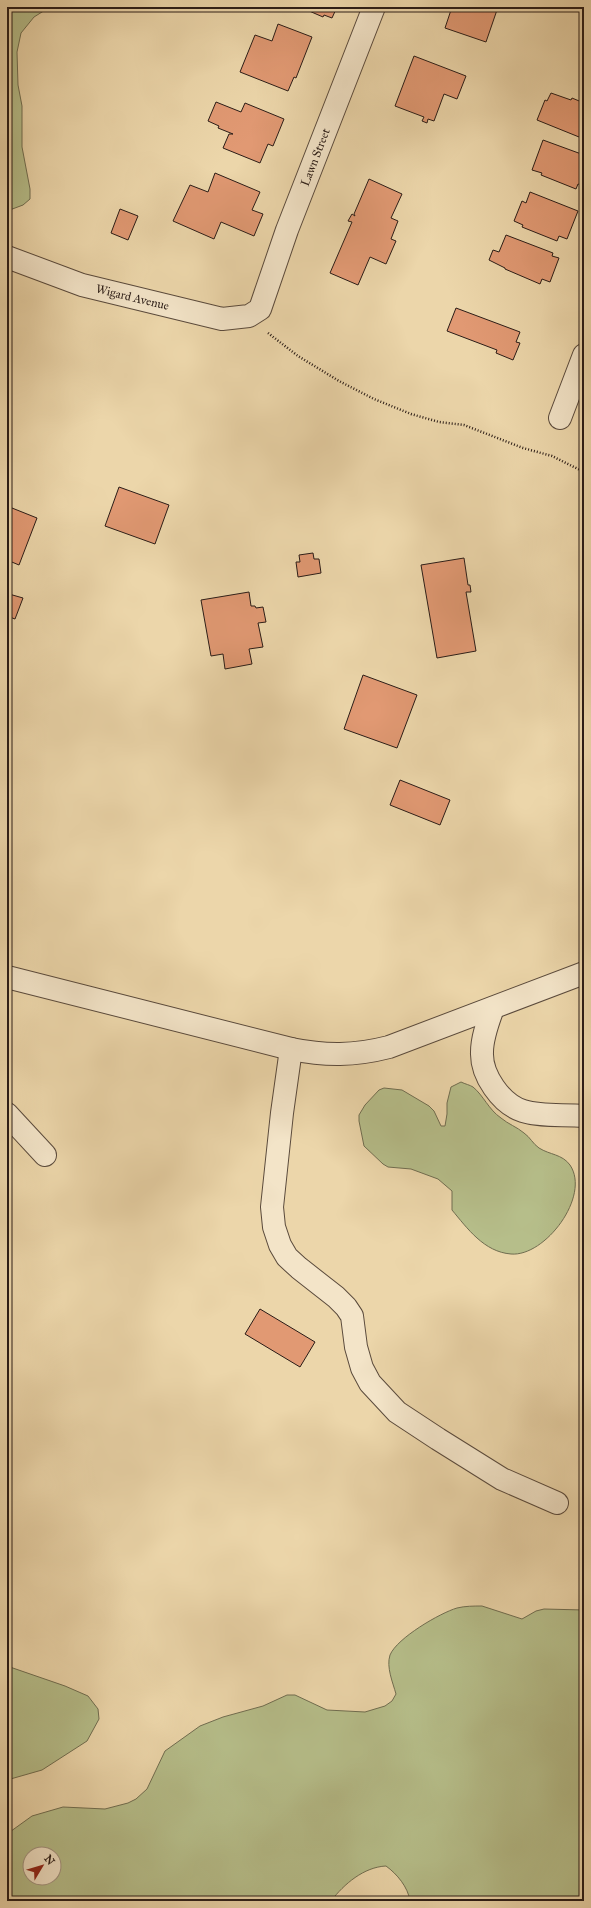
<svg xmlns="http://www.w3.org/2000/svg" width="591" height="1908" font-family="'IM FELL Great Primer',serif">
<rect width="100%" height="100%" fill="#ecd6aa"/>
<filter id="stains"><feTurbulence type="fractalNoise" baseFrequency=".005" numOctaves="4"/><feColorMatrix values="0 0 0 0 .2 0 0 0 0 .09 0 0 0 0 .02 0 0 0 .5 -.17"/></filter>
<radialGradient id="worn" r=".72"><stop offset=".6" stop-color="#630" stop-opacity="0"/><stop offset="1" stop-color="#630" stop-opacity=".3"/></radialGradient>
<path fill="#b6be8a" stroke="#706d50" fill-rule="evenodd" d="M7 7H50L34 17 21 33 17 52 18 85 22 106V147L30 189V199L23 205 7 211Z
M461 1082C465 1084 470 1085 473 1087 483 1095 489 1110 501 1118 508 1124 517 1127 524 1133 530 1137 533 1144 539 1148 550 1155 562 1154 570 1165 591 1196 545 1257 511 1254 484 1252 467 1228 452 1210V1191L438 1179 411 1169 388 1167 383 1164 364 1146 359 1121V1115L365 1105 379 1090 384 1088 402 1090 429 1106 434 1111 441 1126H445L447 1114V1103L451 1087Z
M482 1606 522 1619 536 1611 544 1609 584 1610V1901H410C408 1887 397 1874 386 1866 364 1867 344 1884 331 1901H7V1834L32 1816 63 1807 105 1809 128 1803 136 1799 147 1789 165 1751 200 1726 223 1717 263 1706 287 1695H295L327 1710 365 1712 385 1706 392 1701 396 1694C393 1683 386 1667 390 1655 397 1638 440 1613 457 1608 465 1606 474 1606 482 1606ZM30 1854H54V1878H30Z
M7 1666 65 1686 88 1696 98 1709 99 1719 87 1741 42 1770 7 1780Z"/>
<path fill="#e19973" stroke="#2a1c17" d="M300 7H337L332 18 324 15 323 17Z
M452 7H498L486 42 445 28Z
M278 24 312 37 296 78 294 77 288 91 240 72 255 35 272 41Z
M414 56 466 76 457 99 444 94 434 121 428 119 427 123 422 121 424 117 395 106Z
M551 93 571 100 572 98 584 103V139L537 120 545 100 547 101Z
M216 102 241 112 245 103 284 119 273 146 268 144 260 163 223 148 229 134H233L218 128 219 126 208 121Z
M543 140 584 155V186L578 184 576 189 541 175 542 173 532 170Z
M215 173 260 192 252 210 263 214 254 236 221 222 214 239 173 221 190 185 208 192Z
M369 179 402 194 391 218 398 221 391 239 396 241 386 264 370 257 358 285 330 273 352 222 348 221 352 214 355 216 354 214Z
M530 192 578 211 567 239 559 236 557 241 522 227 523 225 514 221 522 201 526 203Z
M120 209 138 216 128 240 111 233Z
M506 235 553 253 552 256 559 258 550 282 542 279 540 284 505 269V268L489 260 493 250 499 252Z
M456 308 520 332 516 342 520 343 513 360 496 353 497 350 447 331Z
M119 487 169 505 155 544 105 526Z
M7 506 37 518 19 565 7 560Z
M313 553 314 559H319L321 573 298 577 296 562H300L299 555Z
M464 558 468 585H470L471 592H466L476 651 437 658 421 565Z
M249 592 251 606H255L256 608 263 607 266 622 258 623 263 647 249 649 252 664 225 669 223 654 211 656 201 600Z
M9 594 23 598 15 619 7 616V600Z
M363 675 417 695 397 748 344 729Z
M400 780 450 800 440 825 390 805Z
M260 1309 315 1342 300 1367 245 1334Z"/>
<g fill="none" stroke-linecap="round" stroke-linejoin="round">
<g stroke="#5a4a3c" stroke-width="24">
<g id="minor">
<path id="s1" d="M7 257 82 285 222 319 249 316 260 309 287 230 374 7"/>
<path d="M560 418 584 355"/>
<path d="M7 977 291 1049C326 1056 354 1056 389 1047L584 973"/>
<path d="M493 1008C488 1022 482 1037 482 1052 481 1075 501 1104 523 1111 542 1117 564 1114 584 1116"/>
<path d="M291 1049 282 1113 272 1207 274 1227 280 1245 287 1257 299 1268 336 1297 346 1307 352 1316 356 1347 362 1368 370 1383 397 1412 438 1439 502 1479 557 1503"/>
<path d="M7 1114 45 1155"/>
</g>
</g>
<path stroke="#2a1c17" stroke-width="2.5" stroke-dasharray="1 2" stroke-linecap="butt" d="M268 333 298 356 339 381 374 399 411 414 439 422 464 425 523 448 552 456 584 472"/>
<use href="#minor" stroke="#f3e4c8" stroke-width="22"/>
</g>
<g text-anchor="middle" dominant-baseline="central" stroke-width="3" stroke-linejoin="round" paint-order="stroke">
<g font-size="12" fill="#2a1c17" stroke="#f3e4c8">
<text stroke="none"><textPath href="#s1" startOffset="426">Lawn Street</textPath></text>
<text stroke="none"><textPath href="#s1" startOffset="132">Wigard Avenue</textPath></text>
</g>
</g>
<rect width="591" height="1908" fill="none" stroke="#ecd6aa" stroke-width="24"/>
<rect x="8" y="8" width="575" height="1892" fill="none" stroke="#2a1c17" stroke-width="2"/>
<rect x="12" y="12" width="567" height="1884" fill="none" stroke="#2a1c17"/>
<g transform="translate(42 1866) rotate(52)"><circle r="19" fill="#f3e4c8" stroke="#a39481"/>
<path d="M0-3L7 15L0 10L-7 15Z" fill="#8f2418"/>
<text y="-6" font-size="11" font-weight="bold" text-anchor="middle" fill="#2a1c17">N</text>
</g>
<rect width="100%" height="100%" filter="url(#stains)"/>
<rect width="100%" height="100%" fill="url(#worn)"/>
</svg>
